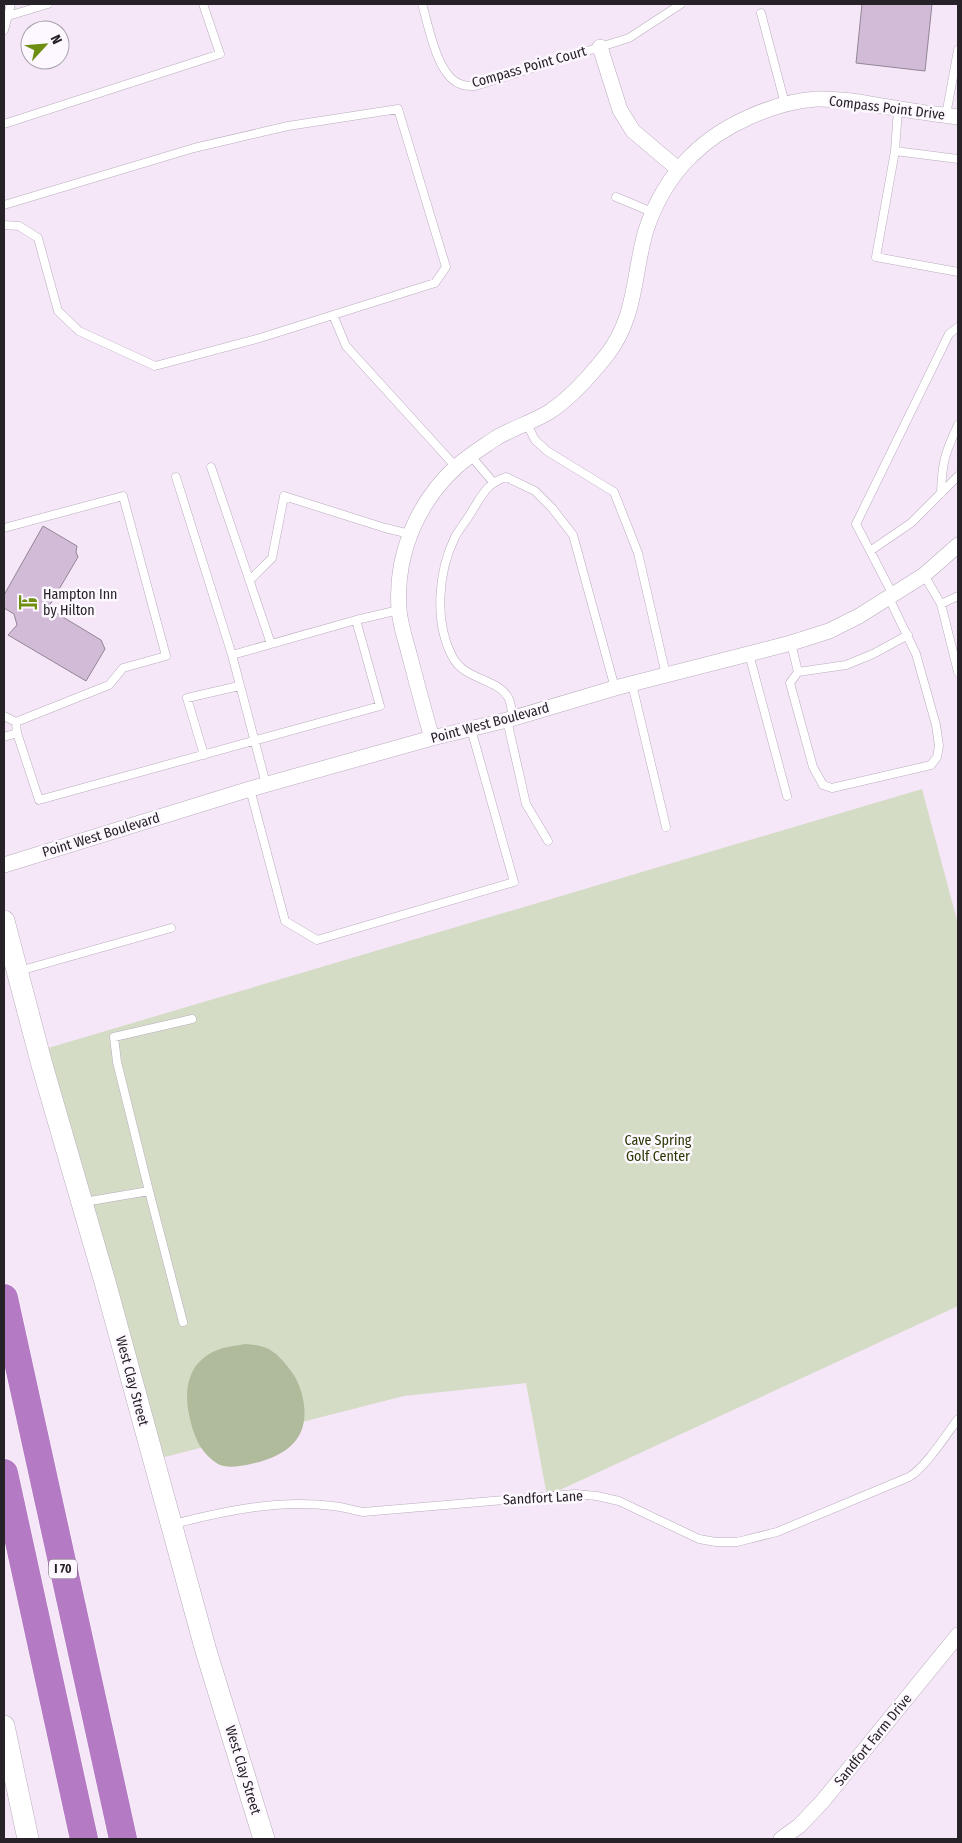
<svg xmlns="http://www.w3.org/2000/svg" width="962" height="1843" font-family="'Fira Sans Condensed',sans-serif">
<rect width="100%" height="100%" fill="#f5e7f8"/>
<path fill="#d4dcc6" d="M922 789 958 924V1306L547 1496 526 1383 404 1396 149 1461 38 1051Z"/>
<path fill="#afbb9b" d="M245 1344C268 1345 277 1352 291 1371 297 1379 301 1389 303 1399 311 1438 287 1456 251 1464 241 1466 227 1469 218 1464 208 1458 200 1448 196 1438 184 1408 179 1367 215 1351 223 1347 235 1346 245 1344Z"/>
<path fill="#d1bbd7" stroke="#928696" d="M862 4H932L925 71 856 63Z
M43 526 77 546 76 552 78 557 48 608 101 640 105 649 86 681 8 635 17 625 14 614 4 608V595Z"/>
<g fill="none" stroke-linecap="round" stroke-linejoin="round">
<g stroke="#b9acbd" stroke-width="9">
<path id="lane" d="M422 4C429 26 437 79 463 85 467 86 472 86 475 86L629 38 681 4
M761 13 785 104
M8 16 48 4
M4 30 11 4
M898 109 895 151 876 257 958 272
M946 115 958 50
M4 124 220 54 203 4
M895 151 958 159
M616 197 652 212
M4 205 194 148 288 126 398 109 446 267 435 283 333 315 346 346 456 467
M4 225 19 226 38 238 58 311 79 331 155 366 260 338 333 315
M527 424 535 440 547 451 614 492 638 553 666 675
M470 455 493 482
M211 467 271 644
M176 477 232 655
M941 493C942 462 945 453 958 425
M4 528 123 496 166 656 123 668 109 685 16 722 17 733
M870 551 911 523 958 476
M924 575 941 604 958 672
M250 580 272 558 284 496 385 528 410 534
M893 595 856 524 949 334 958 327
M941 604 958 596
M791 643 798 672 790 683 813 767 823 785 832 788 931 765 937 757 939 746 936 725 916 654 889 598
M749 654 787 796
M798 672 846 665 873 654 908 635
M632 684 666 827
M4 716 16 722
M513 718C512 712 511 704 509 699 499 678 464 681 452 656 434 621 438 572 455 537 460 528 467 520 472 511 483 494 486 484 506 477L535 491 552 508 573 535 615 688
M507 720 526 804 548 841
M4 737 17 733 39 800 380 706 356 620 399 610
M204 755 187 698 239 686
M266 784 232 655 356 620
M250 789 285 921 317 940 514 882 471 729
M19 971 171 928
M149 1191 117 1062 114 1037 192 1019
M84 1202 149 1191 183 1322
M174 1524C224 1511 280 1499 333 1506 343 1507 353 1510 363 1512L575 1494 597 1496 619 1501 699 1539 716 1542H737L777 1532 909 1477C925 1468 946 1435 958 1419"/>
</g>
<g stroke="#b9acbd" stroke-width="16">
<path id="street" d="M600 47 620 110 633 131 678 169
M432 738C424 711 417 684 410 657 406 641 400 625 399 609 395 555 417 503 456 467 468 456 483 447 496 438 513 428 533 422 549 412 571 398 590 376 606 356 637 317 633 274 646 230 655 203 671 175 692 155 722 125 774 102 816 99 842 98 869 104 895 108 916 112 937 114 958 117
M4 865 250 789 432 738 507 720 615 688 791 643 829 631 859 616 924 575 958 545
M781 1839 799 1826 822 1802 958 1635"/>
</g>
<g stroke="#b9acbd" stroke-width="22">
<path id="secondary" d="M4 921 42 1065 105 1282 206 1651 264 1839
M4 1726 28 1839"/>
</g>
<g stroke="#fff" stroke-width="29">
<path id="highway" d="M4 1298 123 1839
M4 1473 84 1839"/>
</g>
<use href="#lane" stroke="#fff" stroke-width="8"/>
<use href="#street" stroke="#fff" stroke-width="15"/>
<use href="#secondary" stroke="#fff" stroke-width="21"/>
<use href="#highway" stroke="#b57ac4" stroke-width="28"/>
</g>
<defs>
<g id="hotel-bare" transform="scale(1.5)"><path d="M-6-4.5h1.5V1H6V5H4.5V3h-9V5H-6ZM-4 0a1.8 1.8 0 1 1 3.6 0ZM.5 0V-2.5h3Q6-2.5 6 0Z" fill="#6e8e11" stroke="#fdf8ff" stroke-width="2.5" paint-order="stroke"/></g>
</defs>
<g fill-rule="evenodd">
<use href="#hotel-bare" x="28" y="602"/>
</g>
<g text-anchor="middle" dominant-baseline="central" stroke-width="5" stroke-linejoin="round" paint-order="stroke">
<rect fill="#fdf8ff" stroke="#676268" stroke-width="1" x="49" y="1559.5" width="28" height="19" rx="4"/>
<g font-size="12" font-weight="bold" fill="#272228">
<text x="63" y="1569">I 70</text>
</g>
<g font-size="14" fill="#272228" stroke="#fdf8ff">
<text transform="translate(529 67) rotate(-16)">Compass Point Court</text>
<text transform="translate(887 108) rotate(7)">Compass Point Drive</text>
<text transform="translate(490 723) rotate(-15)">Point West Boulevard</text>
<text transform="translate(101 835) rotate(-17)">Point West Boulevard</text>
<text transform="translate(132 1381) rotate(75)">West Clay Street</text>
<text transform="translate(543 1498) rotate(-3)">Sandfort Lane</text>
<text transform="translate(873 1740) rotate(-51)">Sandfort Farm Drive</text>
<text transform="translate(243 1770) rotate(73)">West Clay Street</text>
</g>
<g font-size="14" fill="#272228" stroke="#fdf8ff" text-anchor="start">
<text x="43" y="594">Hampton Inn<tspan x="43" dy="16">by Hilton</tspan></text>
</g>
<g font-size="14" fill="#293702" stroke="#fdf8ff">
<text x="658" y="1140">Cave Spring<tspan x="658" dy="16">Golf Center</tspan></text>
</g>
</g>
<rect width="962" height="1843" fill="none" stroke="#272228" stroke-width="10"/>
<g transform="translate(45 45) rotate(64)"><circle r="24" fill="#fdf8ff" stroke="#a7a2a9"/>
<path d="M0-4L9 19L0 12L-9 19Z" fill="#6e8e11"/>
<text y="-8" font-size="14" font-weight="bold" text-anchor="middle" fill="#272228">N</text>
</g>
</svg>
